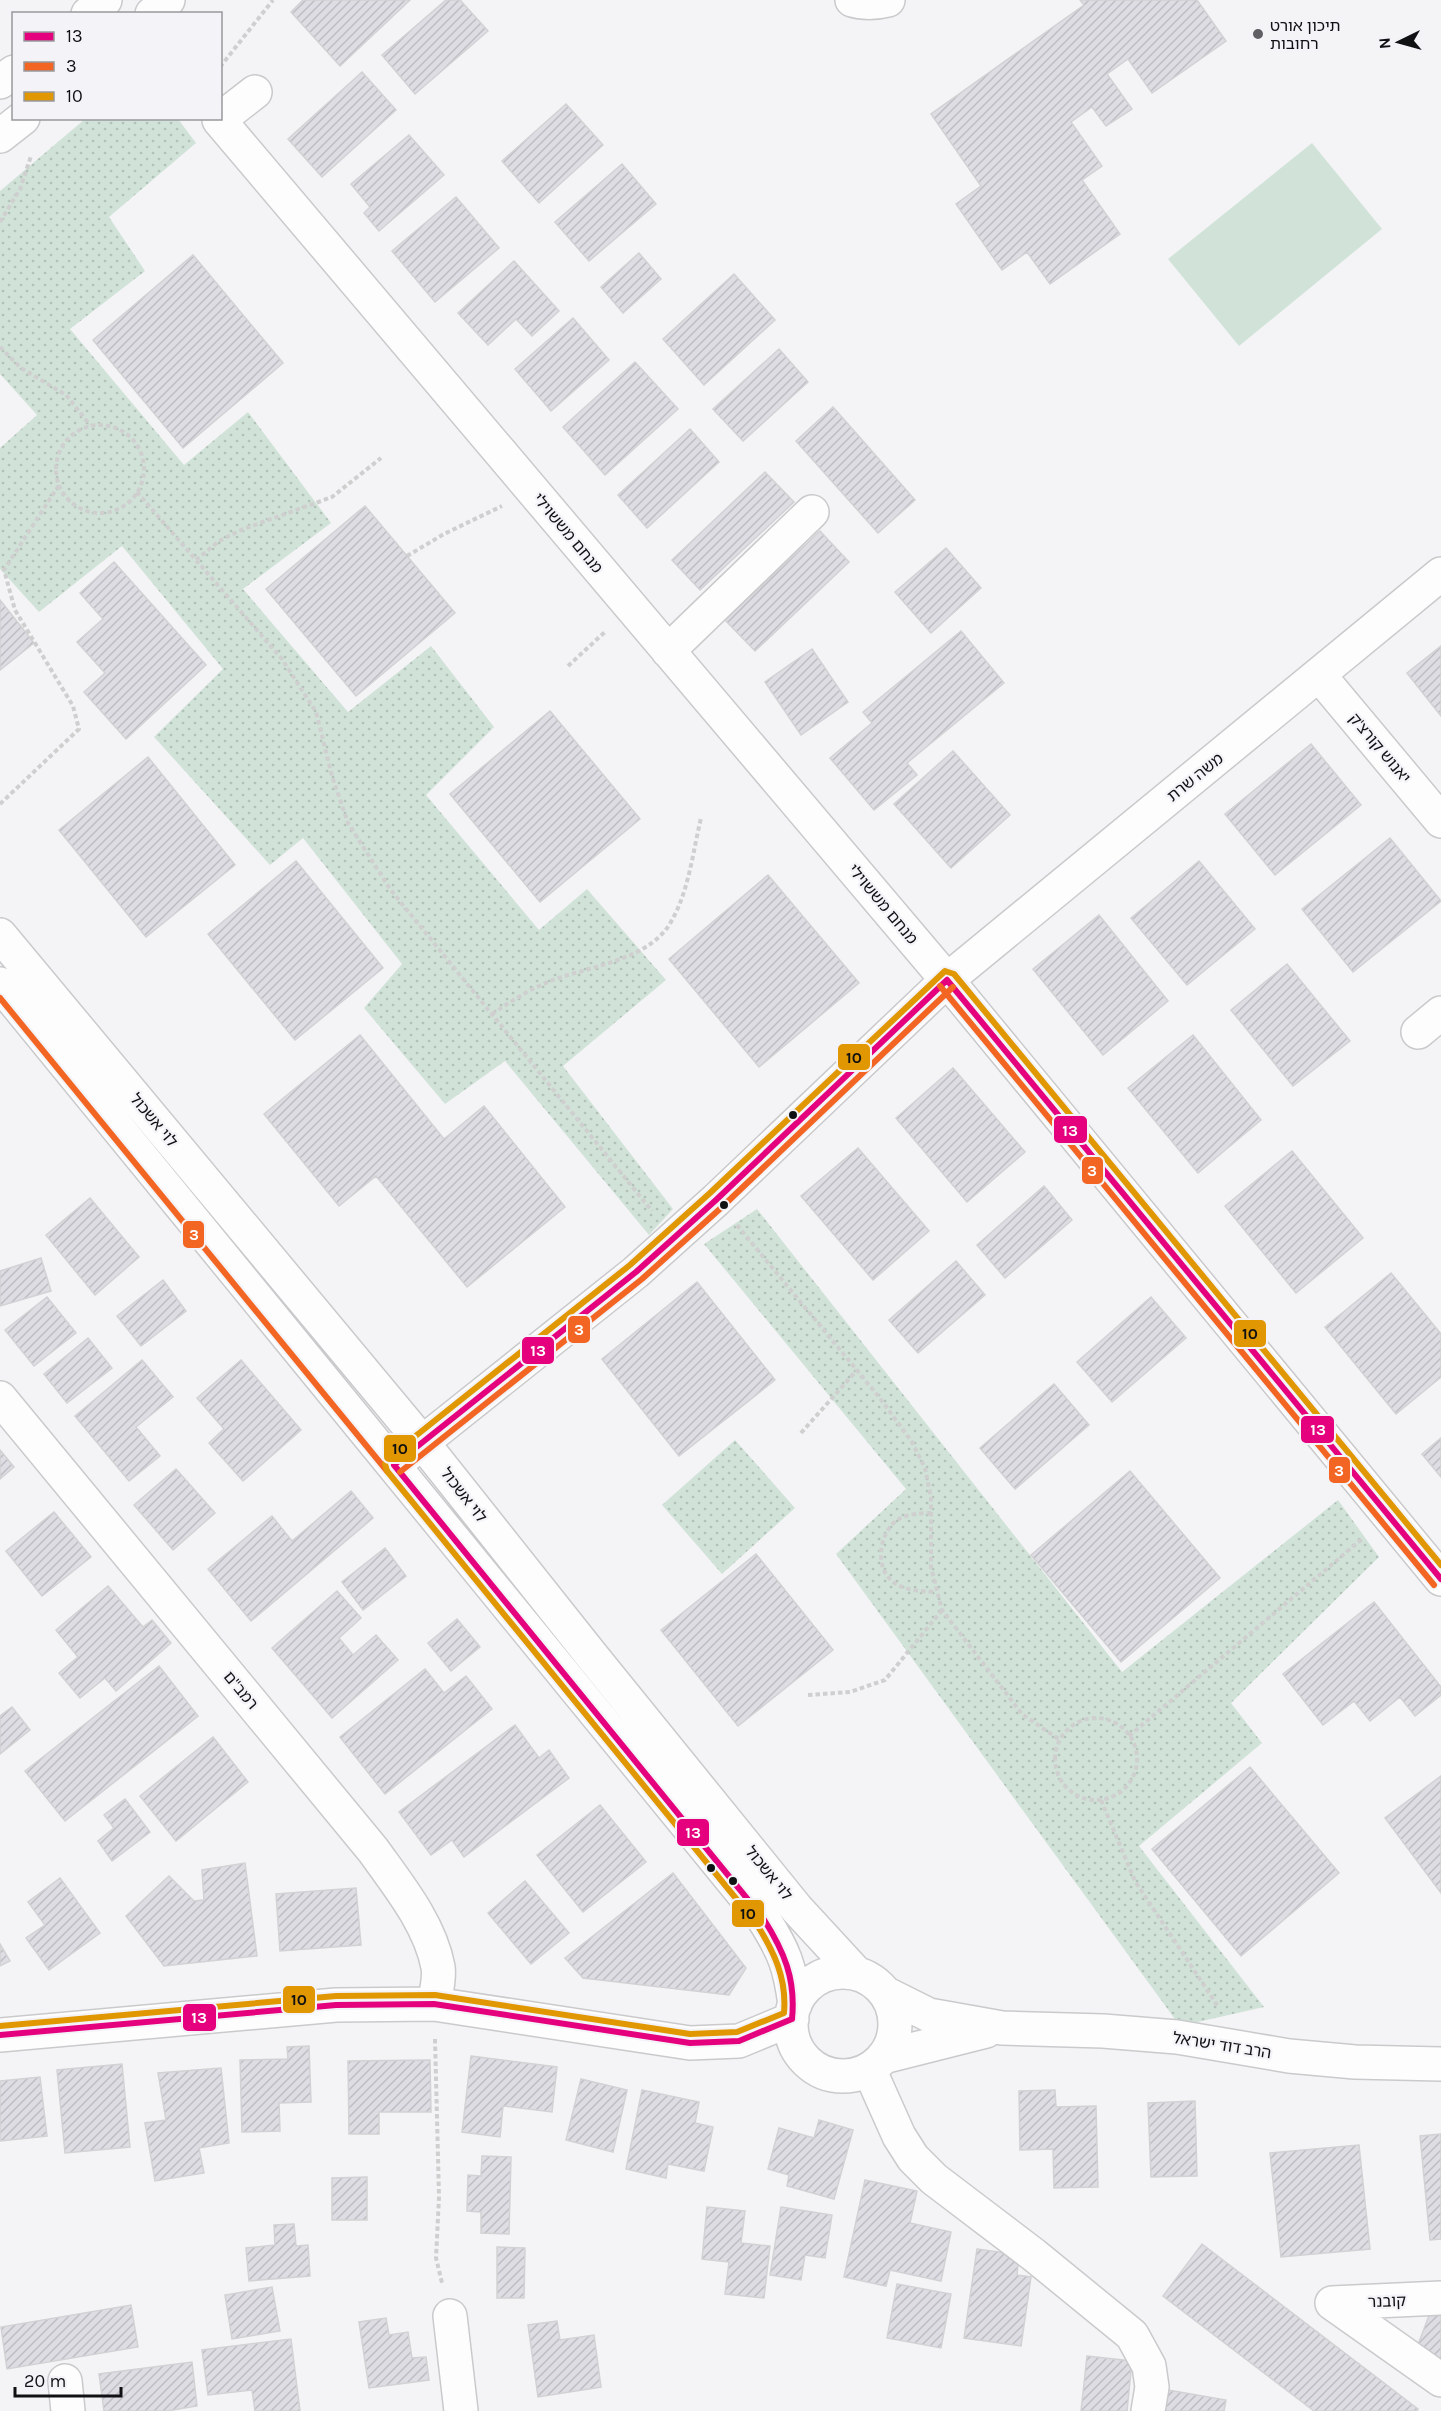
<svg xmlns="http://www.w3.org/2000/svg" width="1441" height="2411" font-family="Karla,'Noto Sans Hebrew',sans-serif">
<defs>
<pattern id="park-dots" width="8" height="8" patternUnits="userSpaceOnUse" patternTransform="scale(1.5)"><rect width="8" height="8" fill="#d1e3d8"/><path d="M2 2h.1M6 6h.1" fill="none" stroke="#b2c2b8" stroke-width="1.8" stroke-linecap="round"/></pattern>
<pattern id="building-hatch" width="6" height="6" patternUnits="userSpaceOnUse" patternTransform="scale(1.5)"><rect width="6" height="6" fill="#dfdde4"/><path d="M-1 1l2-2M0 6l6-6M5 7l2-2" fill="none" stroke="#bebdc3"/></pattern>
</defs>
<rect width="100%" height="100%" fill="#f4f4f7"/>
<path fill="#d1e3d8" d="M1312 143 1382 229 1239 346 1168 259Z"/>
<path fill="url(#park-dots)" d="M85 119H178L196 143 109 217 145 271 70 329 184 465 248 412 331 523 243 589 348 712 431 646 494 727 426 795 539 930 587 889 666 980 563 1066 673 1209 649 1235 505 1061 445 1104 364 1008 402 964 303 838 270 865 154 737 223 669 122 546 39 612 0 569V448L37 415 0 374V191Z
M757 1209 1122 1672 1338 1500 1379 1557 1231 1703 1262 1743 1139 1846 1264 2007 1180 2026 836 1554 906 1489 704 1244Z
M735 1440 795 1508 722 1574 662 1505Z"/>
<path fill="url(#building-hatch)" stroke="#d2d2d4" stroke-width="1.5" d="M303 0H410L340 66 291 12Z
M446 0H460L488 31 415 94 382 55Z
M1080 0H1197L1226 41 1152 93 1128 59 1107 74 1132 109 1106 126 1092 107 1071 122 1102 166 1082 180 1120 234 1050 284 1027 252 1002 270 956 204 981 186 931 114 1084 5Z
M362 72 396 110 322 177 288 139Z
M566 104 603 145 539 203 502 161Z
M409 135 444 175 379 231 364 213 370 207 351 184Z
M622 164 656 204 589 261 555 222Z
M456 197 499 248 435 302 392 251Z
M639 253 661 279 623 313 601 287Z
M193 255 283 363 183 448 93 340Z
M514 261 559 311 532 336 516 319 488 345 458 313Z
M734 274 775 320 704 385 663 339Z
M573 318 609 360 551 411 515 369Z
M779 349 808 382 743 441 713 409Z
M635 362 678 409 605 475 563 427Z
M833 407 915 500 878 533 796 441Z
M690 429 719 462 647 528 618 495Z
M765 472 794 502 700 590 672 560Z
M365 506 455 613 356 696 266 589Z
M820 531 849 562 755 651 725 620Z
M946 548 981 588 931 633 895 592Z
M114 562 206 665 126 739 84 692 105 673 77 642 103 619 80 593Z
M0 600 34 643 0 670Z
M961 631 1004 683 907 763 917 775 874 810 830 758 872 723 863 712Z
M1441 646V716L1407 673Z
M812 649 848 702 801 735 765 682Z
M550 711 640 819 540 902 450 794Z
M1311 744 1361 805 1275 875 1225 814Z
M953 751 1010 815 951 868 894 804Z
M148 757 235 865 146 937 59 830Z
M1390 838 1441 901 1353 972 1302 909Z
M296 861 383 968 295 1040 208 934Z
M1199 861 1255 929 1187 985 1131 918Z
M768 875 859 983 759 1067 669 959Z
M1099 915 1168 1001 1103 1055 1033 969Z
M1287 964 1350 1041 1293 1086 1231 1010Z
M360 1035 444 1139 484 1106 565 1207 467 1287 376 1176 339 1206 264 1114Z
M1193 1035 1261 1120 1198 1173 1128 1088Z
M953 1068 1025 1152 967 1202 896 1118Z
M858 1148 929 1231 873 1280 801 1196Z
M1292 1151 1363 1238 1296 1293 1225 1206Z
M1044 1186 1072 1220 1005 1278 977 1245Z
M90 1198 139 1257 95 1295 46 1235Z
M41 1258 51 1291 0 1306V1271Z
M956 1261 985 1295 918 1353 889 1320Z
M1391 1273 1441 1334V1377L1396 1414 1325 1327Z
M163 1280 186 1311 141 1346 117 1316Z
M697 1282 775 1380 679 1456 602 1359Z
M47 1297 76 1333 34 1366 5 1330Z
M1151 1297 1186 1338 1112 1402 1077 1362Z
M88 1338 112 1368 67 1403 44 1374Z
M142 1360 173 1397 136 1427 160 1456 129 1481 75 1416Z
M241 1360 301 1430 243 1481 209 1443 224 1429 197 1398Z
M1054 1384 1089 1425 1015 1489 980 1448Z
M1441 1438V1477L1422 1454Z
M0 1450 14 1467 0 1479Z
M176 1469 215 1513 173 1550 134 1505Z
M1130 1471 1220 1578 1121 1662 1031 1555Z
M351 1491 373 1518 251 1621 208 1569 272 1516 292 1541Z
M54 1512 91 1557 42 1596 6 1551Z
M385 1548 406 1576 363 1610 342 1582Z
M756 1554 833 1650 738 1726 661 1630Z
M108 1586 143 1627 152 1620 171 1643 116 1691 105 1678 80 1698 59 1673 78 1657 56 1630Z
M337 1591 361 1618 339 1638 353 1655 376 1635 398 1660 332 1718 272 1648Z
M1374 1602 1441 1687V1695L1415 1716 1400 1697 1370 1721 1354 1701 1323 1725 1283 1674Z
M457 1619 480 1647 451 1671 428 1643Z
M159 1666 198 1716 65 1821 25 1771Z
M425 1669 444 1693 466 1676 492 1709 385 1794 340 1737Z
M12 1707 30 1730 0 1754V1716Z
M515 1725 539 1758 549 1750 569 1778 464 1857 452 1840 431 1855 399 1812Z
M213 1737 248 1782 176 1841 140 1796Z
M1250 1767 1339 1873 1241 1956 1152 1849Z
M1441 1776V1893L1385 1818Z
M125 1799 150 1832 112 1861 98 1841 114 1828 104 1815Z
M600 1805 646 1862 583 1912 537 1855Z
M245 1863 257 1956 164 1966 126 1916 169 1876 194 1901 204 1900 202 1870Z
M673 1873 746 1968 729 1995 583 1978 565 1958Z
M60 1878 100 1933 49 1970 26 1938 45 1925 28 1902Z
M525 1881 569 1933 531 1964 488 1913Z
M356 1888 361 1945 280 1951 276 1894Z
M0 1944 10 1961 0 1966Z
M309 2046 311 2102 279 2103 280 2131 242 2132 240 2060 288 2059 287 2047Z
M471 2056 557 2067 552 2112 503 2106 500 2137 462 2132Z
M430 2060 431 2112H379V2134H349L348 2061Z
M122 2064 130 2147 65 2153 57 2070Z
M221 2068 229 2143 199 2148 204 2173 155 2181 145 2123 166 2120 158 2073Z
M40 2077 47 2136 0 2141V2081Z
M581 2079 627 2090 613 2152 566 2140Z
M642 2090 699 2102 695 2123 713 2127 704 2171 668 2164 666 2178 626 2169Z
M1055 2090 1056 2107 1096 2106 1098 2187 1054 2188 1053 2149 1020 2150 1019 2091Z
M1195 2101 1197 2176 1151 2177 1148 2103Z
M819 2120 853 2130 834 2199 787 2186 789 2175 768 2169 779 2128 814 2138Z
M1441 2134V2239L1430 2240 1420 2136Z
M1359 2145 1370 2249 1281 2257 1270 2153Z
M482 2156 511 2157 509 2234 481 2233V2212L467 2211 468 2175 481 2176Z
M367 2177V2220H332V2178Z
M865 2180 917 2191 910 2223 951 2232 941 2281 890 2270 886 2286 844 2277Z
M707 2207 745 2211 741 2243 770 2246 764 2298 725 2294 729 2262 702 2259Z
M781 2207 832 2215 825 2258 805 2255 801 2280 770 2275Z
M294 2224 296 2246 308 2245 310 2276 249 2281 246 2248 275 2245 274 2225Z
M1202 2244 1418 2409 1417 2411H1314L1163 2296Z
M497 2247 525 2248 524 2298H497Z
M977 2249 1019 2255 1017 2275 1031 2277 1021 2346 964 2338Z
M897 2284 951 2294 941 2348 887 2338Z
M272 2287 280 2331 232 2339 225 2295Z
M131 2305 138 2347 7 2369 1 2327Z
M1441 2312V2366L1416 2350 1430 2313Z
M386 2318 389 2335 408 2332 412 2358 426 2357 429 2380 369 2388 359 2322Z
M557 2321 560 2340 594 2335 601 2387 538 2397 528 2325Z
M291 2339 300 2411H255L252 2390 208 2395 202 2350Z
M1087 2356 1132 2361 1127 2411H1081Z
M192 2362 197 2406 167 2411H104L99 2374Z
M1168 2390 1226 2400 1224 2411H1165Z"/>
<g fill="none" stroke-linecap="round" stroke-linejoin="round">
<g stroke="#cacacc" stroke-width="36">
<path id="minor" d="M852 0C865 4 876 3 888 0
M88 14 105 0
M152 14 168 0
M0 82 14 72
M255 92 219 120 947 980 1441 1579
M0 136 23 118
M668 651 812 512
M1319 675 1441 821
M0 935 422 1442 592 1656 797 1909 856 1973
M0 984 763 1918C784 1951 790 1966 795 2005
M1418 1032 1441 1013
M0 1398 373 1850C398 1885 430 1924 438 1967 440 1978 436 1993 434 2004
M394 1465 636 1272 716 1200 947 980 1441 574
M791 2024a52 52 0 1 1 104 0a52 52 0 1 1-104 0Z
M885 1993 929 2015 1002 2028 1103 2031 1177 2037 1289 2056 1355 2062 1441 2064
M0 2035 336 2005 434 2004 690 2043 739 2041 792 2019
M883 2057 986 2031
M869 2069 899 2136 913 2158 934 2179 1034 2255 1132 2335 1149 2366 1152 2387 1148 2411
M1332 2303 1441 2380
M1332 2303 1441 2298
M450 2316 461 2411
M65 2381 68 2411"/>
</g>
<path stroke="#cfcfd0" stroke-width="4" stroke-dasharray="4.5 3" stroke-linecap="butt" d="M220 67 273 0
M0 222 20 189 31 156
M0 347 21 368 66 395 90 425
M56 469a44 44 0 1 1 88 0a44 44 0 1 1-88 0Z
M137 492 282 659 316 712 332 776 348 823 390 889 652 1211
M407 556 444 534 502 506
M196 560 219 541 241 530 332 497 381 458
M568 666 606 631
M0 804 79 729 73 706 15 610 4 570 59 485
M492 1014C510 1002 528 990 548 982 587 966 651 961 672 920 689 890 693 851 701 818
M737 1225 879 1397 912 1442 925 1468 931 1498V1567L942 1610 1022 1714 1060 1740
M801 1433 857 1370
M931 1513C921 1513 907 1514 899 1519 880 1530 874 1565 891 1580 902 1591 921 1591 936 1592
M808 1695 850 1692 885 1680 942 1610
M1055 1759a41 41 0 1 1 82 0a41 41 0 1 1-82 0Z
M1129 1736 1362 1539
M1101 1800 1135 1881 1219 2008
M435 2039 439 2197 436 2258 442 2283"/>
<use href="#minor" stroke="#fdfdfe" stroke-width="33"/>
<g stroke="#f3f3f8" stroke-width="10">
<path id="bus-1" d="M947 980 1441 1579
M394 1465 636 1272 716 1200 947 980
M394 1465 763 1918C784 1951 796 1979 792 2019
M0 2035 336 2005 434 2004 690 2043 739 2041 792 2019"/>
</g>
<g stroke="#f3f3f8" stroke-width="10">
<path id="bus-2" d="M940 986 1434 1585
M0 998 387 1471
M400 1472 642 1279 722 1207 953 987"/>
</g>
<g stroke="#f3f3f8" stroke-width="10">
<path id="bus-3" d="M0 2026 336 1996 435 1995 690 2034 737 2032 784 2013C787 1978 774 1952 756 1923L387 1471 385 1464 388 1458 630 1265 710 1193 945 971 954 974 1441 1565"/>
</g>
<use href="#bus-1" stroke="#e5007d" stroke-width="6"/>
<use href="#bus-2" stroke="#f26522" stroke-width="6"/>
<use href="#bus-3" stroke="#e09702" stroke-width="6"/>
</g>
<circle fill="#606062" stroke="#f3f3f8" stroke-width="2" cx="1258" cy="34" r="6"/>
<g fill="#101112" stroke="#f3f3f8" stroke-width="2">
<circle cx="793" cy="1115" r="5"/>
<circle cx="724" cy="1205" r="5"/>
<circle cx="711" cy="1868" r="5"/>
<circle cx="733" cy="1881" r="5"/>
</g>
<g text-anchor="middle" dominant-baseline="central" stroke-width="4.5" stroke-linejoin="round" paint-order="stroke">
<g font-size="16" fill="#101112" stroke="#f3f3f8" text-anchor="start">
<text x="1270" y="25">תיכון אורט<tspan x="1270" dy="18">רחובות</tspan></text>
</g>
<g font-size="16" fill="#101112" stroke="#f3f3f8">
<text transform="translate(568 533) rotate(50)">מנחם מששוילי</text>
<text transform="translate(1380 748) rotate(50)">יאנוש קורצ'ק</text>
<text transform="translate(1195 777) rotate(-39)">משה שרת</text>
<text transform="translate(883 904) rotate(50)">מנחם מששוילי</text>
<text transform="translate(154 1120) rotate(50)">לוי אשכול</text>
<text transform="translate(464 1495) rotate(52)">לוי אשכול</text>
<text transform="translate(241 1690) rotate(50)">רמב"ם</text>
<text transform="translate(769 1873) rotate(51)">לוי אשכול</text>
<text transform="translate(1222 2045) rotate(9)">הרב דוד ישראל</text>
<text transform="translate(1387 2301) rotate(-2)">קובנר</text>
</g>
</g>
<g stroke="#f3f3f8" stroke-width="2">
<rect x="837" y="1043" width="34" height="28" rx="6" fill="#e09702"/>
<rect x="1053" y="1115" width="35" height="29" rx="6" fill="#e5007d"/>
<rect x="1081" y="1156" width="23" height="29" rx="6" fill="#f26522"/>
<rect x="182" y="1220" width="23" height="29" rx="6" fill="#f26522"/>
<rect x="567" y="1315" width="24" height="29" rx="6" fill="#f26522"/>
<rect x="1233" y="1319" width="34" height="29" rx="6" fill="#e09702"/>
<rect x="521" y="1336" width="34" height="29" rx="6" fill="#e5007d"/>
<rect x="1300" y="1415" width="35" height="29" rx="6" fill="#e5007d"/>
<rect x="383" y="1434" width="34" height="29" rx="6" fill="#e09702"/>
<rect x="1328" y="1456" width="23" height="28" rx="6" fill="#f26522"/>
<rect x="676" y="1818" width="34" height="29" rx="6" fill="#e5007d"/>
<rect x="731" y="1899" width="34" height="29" rx="6" fill="#e09702"/>
<rect x="282" y="1985" width="34" height="29" rx="6" fill="#e09702"/>
<rect x="182" y="2003" width="35" height="29" rx="6" fill="#e5007d"/>
</g>
<g font-size="16" text-anchor="middle" font-weight="bold" fill="#fff">
<text x="1070" y="1136">13</text>
<text x="1092" y="1176">3</text>
<text x="194" y="1240">3</text>
<text x="579" y="1335">3</text>
<text x="538" y="1356">13</text>
<text x="1318" y="1435">13</text>
<text x="1339" y="1476">3</text>
<text x="693" y="1838">13</text>
<text x="199" y="2023">13</text>
</g>
<g font-size="16" text-anchor="middle" font-weight="bold" fill="#111">
<text x="854" y="1063">10</text>
<text x="1250" y="1339">10</text>
<text x="400" y="1454">10</text>
<text x="748" y="1919">10</text>
<text x="299" y="2005">10</text>
</g>
<rect x="12" y="12" width="210" height="108" fill="#f3f3f8" stroke="#98999c" stroke-width="1.5"/>
<rect x="24" y="32" width="30" height="9" fill="#e5007d" stroke="#98999c" stroke-width="1.5"/>
<text x="66" y="42" font-size="18" fill="#101112">13</text>
<rect x="24" y="62" width="30" height="9" fill="#f26522" stroke="#98999c" stroke-width="1.5"/>
<text x="66" y="72" font-size="18" fill="#101112">3</text>
<rect x="24" y="92" width="30" height="9" fill="#e09702" stroke="#98999c" stroke-width="1.5"/>
<text x="66" y="102" font-size="18" fill="#101112">10</text>
<g transform="translate(1399 42) rotate(265)" stroke="#f3f3f8" stroke-width="4.5" paint-order="stroke">
<path d="M0-4.5L10 22L0 15L-10 22Z" fill="#101112"/>
<text y="-9" font-size="16" font-weight="bold" text-anchor="middle" fill="#101112">N</text>
</g>
<path d="M15 2387v9h106v-9" fill="none" stroke="#101112" stroke-width="3"/>
<text x="24" y="2387" font-size="18" fill="#101112" stroke="#f3f3f8" stroke-width="4.5" paint-order="stroke">20 m</text>
</svg>
